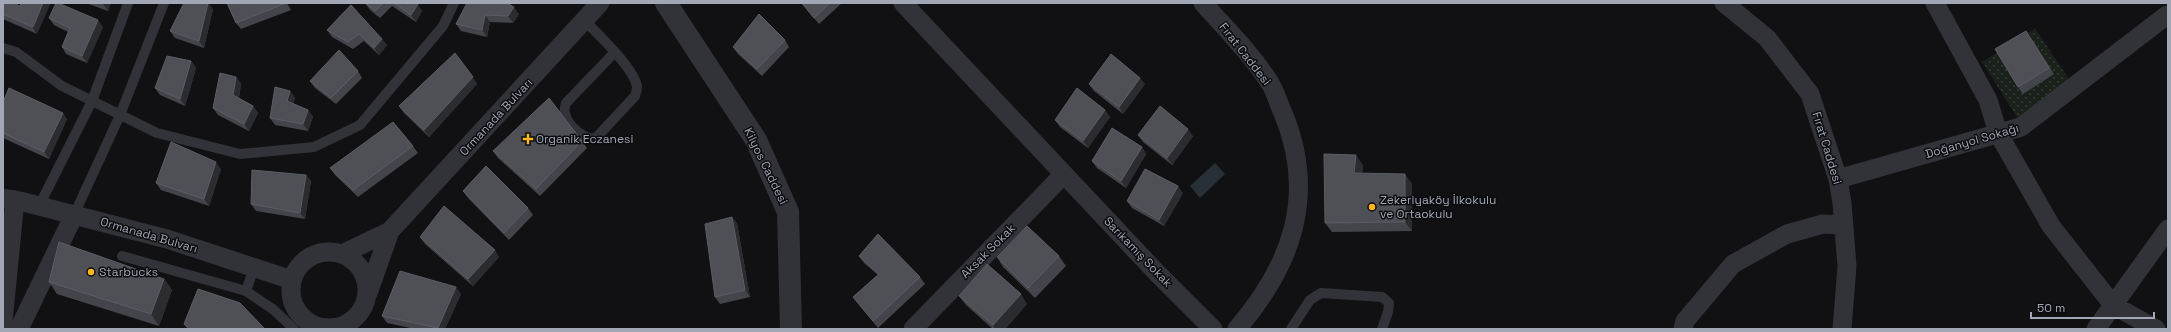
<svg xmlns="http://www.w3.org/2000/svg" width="2171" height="332" font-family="'Space Grotesk',sans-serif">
<defs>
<pattern id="grass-dots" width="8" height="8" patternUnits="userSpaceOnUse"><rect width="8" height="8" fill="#19211a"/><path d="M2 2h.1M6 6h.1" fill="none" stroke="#373e39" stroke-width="1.8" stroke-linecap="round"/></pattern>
</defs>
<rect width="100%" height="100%" fill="#111113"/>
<path fill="url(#grass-dots)" d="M2035 28 2069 79 2024 116 2017 117 1982 62Z"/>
<path fill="#273037" d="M1215 163 1225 174 1200 198 1190 186Z"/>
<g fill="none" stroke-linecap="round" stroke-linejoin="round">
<path stroke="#323338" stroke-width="10" d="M585 21C598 34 635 69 637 87 637 90 636 93 635 96L596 138C585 141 567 125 565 113 564 111 565 106 566 103L615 52
M3 48 16 52 62 86 157 133 240 154 314 147 360 125 443 26 454 3
M39 206 92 101 128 3
M74 215 120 115 164 3
M122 256 246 291 274 310 294 329
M246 291 254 268
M1291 329 1310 300 1321 293 1382 297 1389 303 1388 312 1382 329"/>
<path stroke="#323338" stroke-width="19" d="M903 3 1156 272 1213 329
M1203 3C1225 28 1250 52 1268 80 1275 89 1278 103 1283 113 1317 195 1292 265 1237 329
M1724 3 1767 38 1810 94 1838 179 1842 203 1847 266 1842 329
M1935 3 1988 100 1998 133 2051 226 2113 305 2156 329
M1838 179 2021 127 2167 15
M3 198 20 201 167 239 292 280
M291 290a38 38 0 1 1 76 0a38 38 0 1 1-76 0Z
M342 254 390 231 600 3
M368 293 390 231
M3 322 15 200
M19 329 74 215
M913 329 1064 174
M1683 329 1685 321 1733 264 1787 234 1823 224 1843 225
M2096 329 2168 229"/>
<path stroke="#323338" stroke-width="22" d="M666 3 756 140 788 212 791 329"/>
</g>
<path fill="#44454b" d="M3 3 20 6 37 34 3 19Z
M86 3H111L108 11Z
M227 3H287L291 10 241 29 236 23Z
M365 3H416L422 11 416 22 392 6 380 18 370 10Z
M467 3 519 14 513 23 490 22 487 37 461 31 456 24Z
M801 3H842L819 24Z
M351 5 387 45 379 55 364 41 353 49 332 37 327 30Z
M213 9 204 48 175 38 170 31Z
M49 18 103 27 87 63 66 54 62 47 68 32 54 25Z
M2031 38 2054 74 2023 94 2018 87Z
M785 40 789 47 762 76 738 54 733 47Z
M191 61 196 68 185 106 160 95 155 88Z
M358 71 362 78 336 104 315 88 310 81Z
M236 77 241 84 239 98 253 106 258 113 249 131 218 115 213 108Z
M477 84 429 137 404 113 399 106Z
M1089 84H1145L1123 114 1094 91Z
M290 91 295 98 293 104 308 110 313 117 308 131 275 125 270 118Z
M3 102 67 119 49 159 3 138Z
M1110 117 1088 148 1060 127 1055 120Z
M1138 135 1193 136 1172 165 1143 142Z
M582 141 587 148 540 196 498 158 493 151Z
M413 146 418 153 358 197 335 175 330 168Z
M1142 147 1146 154 1126 188 1097 168 1092 161Z
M1363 165 1362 174H1405L1412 184V231L1332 232 1325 223Z
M221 169 209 206 161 190 156 183Z
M306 175 311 181 305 219 256 211 251 204Z
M463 191 528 208 533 215 509 240 468 198Z
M1183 193 1164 226 1132 208 1127 201Z
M737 223 750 297 720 304 715 297Z
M420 237 499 257 473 286 425 244Z
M859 256 920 277 925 284 878 328 853 297 878 275 864 263Z
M1059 256 1066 266 1035 298 1003 267 997 257Z
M164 279 172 290 159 326 57 294 49 282Z
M461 294 445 329H415L387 323 382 316Z
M959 296 1027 304 1005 329H993L966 305Z"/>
<path fill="#2b2c30" d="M43 3H51L37 34 33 27Z
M104 3H111L108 11 103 4Z
M208 3 213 9 204 48 199 41Z
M418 4 422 11 416 22 411 15Z
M514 7 519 14 513 23 508 16Z
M485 15 490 22 487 37 482 30Z
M98 20 103 27 87 63 82 56Z
M382 39 387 45 379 55 374 48Z
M191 61 196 68 185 106 180 99Z
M236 77 241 84 238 102 233 95Z
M473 77 477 84 429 137 424 130Z
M1140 78 1145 84 1123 114 1119 107Z
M290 91 295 98 292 108 287 101Z
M253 106 258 113 249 131 244 124Z
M308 110 313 117 308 131 303 124Z
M1105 110 1110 117 1088 148 1083 141Z
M63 113 67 119 49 159 44 152Z
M1188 129 1193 136 1172 165 1167 158Z
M1142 147 1146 154 1126 188 1121 181Z
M1356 155 1363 165 1361 183 1354 173Z
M216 162 221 169 209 206 204 199Z
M1405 174 1412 184V231L1405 222Z
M306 175 311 181 305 219 300 213Z
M1178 186 1183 193 1164 226 1159 220Z
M732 217 737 223 750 297 745 290Z
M495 250 499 257 473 286 468 279Z
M164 279 172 290 159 326 151 314Z
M456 287 461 294 445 329H439L438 328Z
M1021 294 1027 304 1005 329H995L993 325Z"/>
<path fill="#4e5056" stroke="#5b5e65" d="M3 3H13L20 6 21 3H43L33 27 3 14Z
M56 3H58L98 20 82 56 62 47 70 28 49 18Z
M184 3H208L199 41 170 31Z
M227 3H286L236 23Z
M365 3H383L375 11Z
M394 3H416L418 4 411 15Z
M467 3H507L514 7 508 16 485 15 482 30 456 24Z
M802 3H830L814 18Z
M351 5 382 39 374 48 359 34 348 42 327 30Z
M759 14 785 40 757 69 733 47Z
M2026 31 2049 68 2018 87 1995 49Z
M339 50 358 71 331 98 310 81Z
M455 53 473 77 424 130 399 106Z
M1111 54 1140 78 1119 107 1089 84Z
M167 56 191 61 180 99 155 88Z
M220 73 236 77 233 95 253 106 244 124 213 108Z
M275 87 290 91 287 101 308 110 303 124 270 118Z
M9 88 63 113 44 152 3 133V102Z
M1077 88 1105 110 1083 141 1055 120Z
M549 98 582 141 536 189 493 151Z
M1160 106 1188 129 1167 158 1138 135Z
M393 122 413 146 353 190 330 168Z
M1112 128 1142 147 1121 181 1092 161Z
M171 142 216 162 204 199 156 183Z
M1324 154 1356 155 1354 173 1405 174V222L1325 223Z
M486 166 528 208 504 233 463 191Z
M1145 169 1178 186 1159 220 1127 201Z
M252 170 306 175 300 213 251 204Z
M444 206 495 250 468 279 420 237Z
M732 217 745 290 715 297 705 224Z
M1027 226 1059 256 1028 288 997 257Z
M878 234 920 277 873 321 853 297 879 274 859 256Z
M59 242 164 279 151 314 49 282Z
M987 264 1021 294 993 325 959 296Z
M400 271 456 287 438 328 382 316Z
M198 289 240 303 265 329H189L184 324Z"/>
<g fill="#ffb61d" stroke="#0c0c0e" stroke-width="1.5">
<path d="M526 133h4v4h4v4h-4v4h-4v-4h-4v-4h4z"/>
<circle cx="1372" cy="207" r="4"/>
<circle cx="91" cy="272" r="4"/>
</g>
<g text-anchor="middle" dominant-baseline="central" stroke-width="3" stroke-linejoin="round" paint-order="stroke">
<g font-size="12" fill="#a1a7b5" stroke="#0c0c0e">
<text transform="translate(1245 54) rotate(52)">Fırat Caddesi</text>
<text transform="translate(496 117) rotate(-47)">Ormanada Bulvarı</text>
<text transform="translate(1972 141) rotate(-16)">Doğanyol Sokağı</text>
<text transform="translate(1827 148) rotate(73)">Fırat Caddesi</text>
<text transform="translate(766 166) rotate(64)">Kilyos Caddesi</text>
<text transform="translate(149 235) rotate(16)">Ormanada Bulvarı</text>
<text transform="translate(988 251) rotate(-45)">Aksak Sokak</text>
<text transform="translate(1138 252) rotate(46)">Sarıkamış Sokak</text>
</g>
<g font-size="12" fill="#a1a7b5" stroke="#0c0c0e" text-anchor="start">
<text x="536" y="139">Organik Eczanesi</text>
<text x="1380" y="200">Zekeriyaköy İlkokulu<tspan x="1380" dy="14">ve Ortaokulu</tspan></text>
<text x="99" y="272">Starbucks</text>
</g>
</g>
<rect width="2171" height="332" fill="none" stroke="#a1a7b5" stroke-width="8"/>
<path d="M2031 312v6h123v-6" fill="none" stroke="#a1a7b5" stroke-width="2"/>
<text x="2037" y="312" font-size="12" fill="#a1a7b5" stroke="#0c0c0e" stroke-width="3" paint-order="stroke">50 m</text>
</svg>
